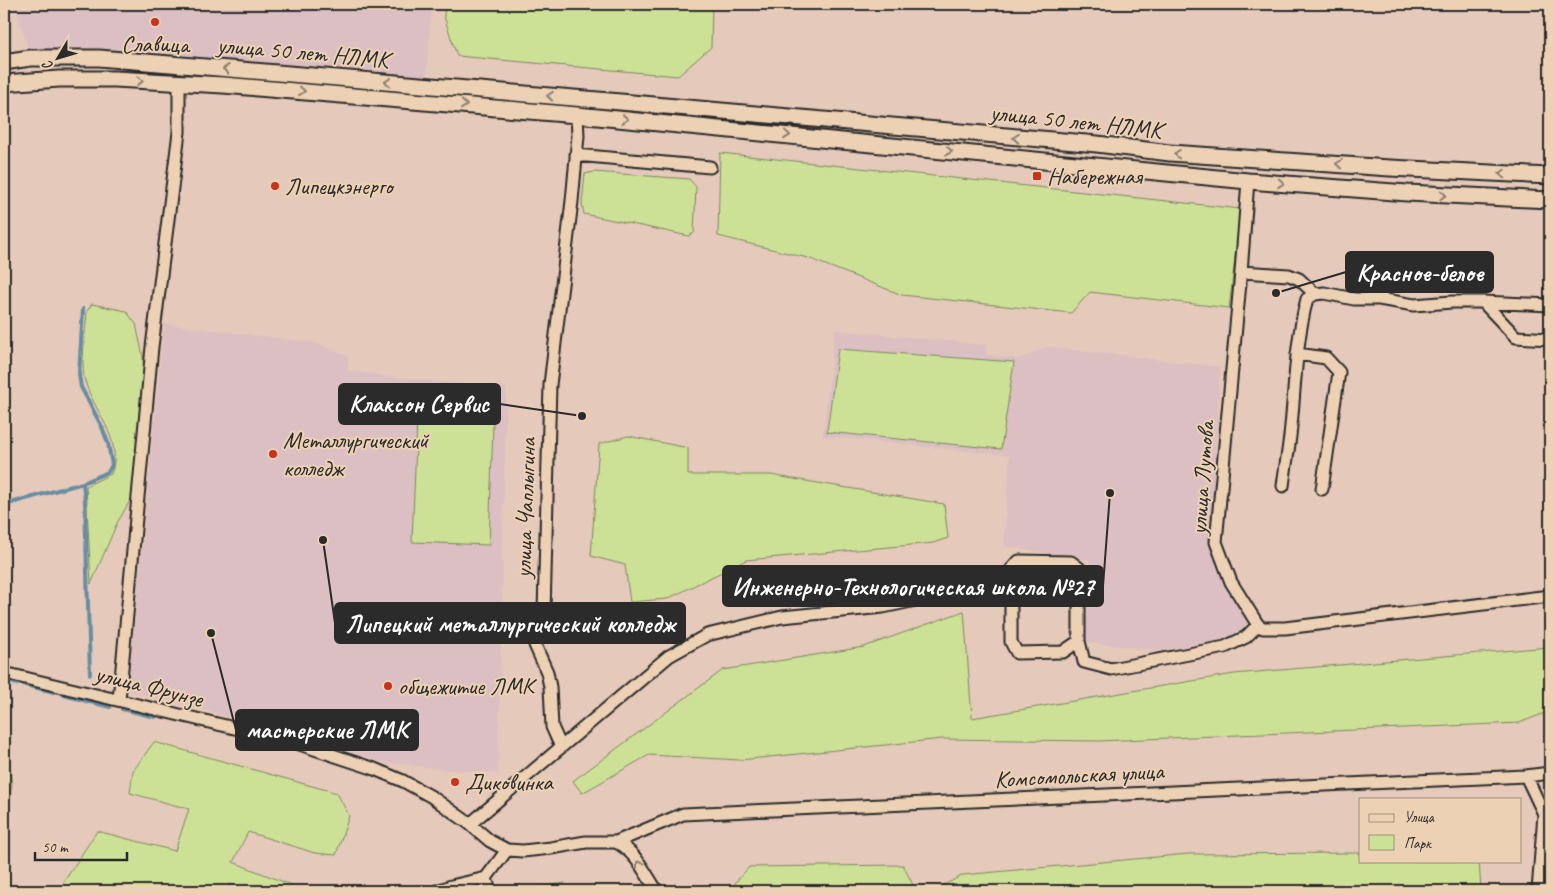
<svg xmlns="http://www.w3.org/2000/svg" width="1554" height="895" font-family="Caveat,sans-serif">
<rect width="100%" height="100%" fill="#e5c9ba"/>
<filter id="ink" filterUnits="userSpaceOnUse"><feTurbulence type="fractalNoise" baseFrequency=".02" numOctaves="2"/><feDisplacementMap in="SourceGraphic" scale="10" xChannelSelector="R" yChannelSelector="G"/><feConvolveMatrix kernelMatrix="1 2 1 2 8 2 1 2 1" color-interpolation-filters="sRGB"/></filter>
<g filter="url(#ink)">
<path fill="#dbbfc2" d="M14 4H432L426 78 94 51 29 50Z
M164 324 315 343 348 356V371L392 377 506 388 498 773 441 769 383 762 301 735 128 691Z
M835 330 987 345 986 355 1020 359 1046 347 1220 367 1211 531 1222 570 1250 622 1242 635 1164 651 1084 642 1090 560 1004 546 1010 455 823 436Z"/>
<path fill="#cde196" stroke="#7c8660" d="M445 4H712L711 47 678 76 457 56 444 16Z
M720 153 1241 209 1229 308 1090 292 1071 313 902 295 808 258 718 236Z
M594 172 689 179 696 187 694 233 689 236 584 214 582 204 585 174Z
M92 304 126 311 136 324 143 357 144 378 134 494 117 523 91 584 86 486 111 474C125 439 91 409 84 377 81 362 86 328 87 311Z
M838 349 1014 362 1001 449 827 432Z
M417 420 493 423 489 545 412 542Z
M628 436 688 448V475H770L944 504 948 538 933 543 746 560 667 599 630 602 625 565 591 556 599 444Z
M964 611 972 718 1234 674 1550 647V711L1519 723 1098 741 942 739 740 760 649 755 582 793 573 781 723 670 864 647Z
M154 742 337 793 349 816 336 855 315 853 248 832 233 862 299 888 298 891H260L230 884 225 891H58L97 831 175 851 189 809 130 793 133 771Z
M4 743H5L12 784 4 829Z
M1360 853V861H1479L1481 891H933L963 875 1189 854Z
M903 865 916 891H739L735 883 749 867Z
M565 883 552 891H514Z"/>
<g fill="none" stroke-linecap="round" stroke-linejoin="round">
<path stroke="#688da2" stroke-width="4" d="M83 483 85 502 90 674
M4 505 83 483 108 472 112 465 108 443 102 427 81 387 79 375 83 309
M4 680 18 684
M25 685 54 692
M64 695 110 707
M122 709 155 717"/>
<g stroke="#2b2b2b" stroke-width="15">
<path id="minor" d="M576 155 710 167
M1248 181 1241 272 1216 542 1231 582 1258 625 1263 628H1285L1550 596
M1241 272 1289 275 1299 279 1315 294
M1483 302 1516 337 1550 339
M1297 354 1326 358 1339 372 1322 489
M1283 486C1285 470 1288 453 1290 436 1295 391 1295 344 1307 299L1315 294 1324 293 1354 299H1379L1414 305 1452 302H1483L1550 305
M1079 641 1063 652 1017 653 1011 642V570L1019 561 1071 562 1079 568V641L1084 662 1111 669 1225 647 1246 637 1258 625
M4 673 293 742 372 768 403 781 432 797 470 824 490 841 507 850 523 851 551 848 586 842H616L683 814 1526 776 1550 773
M119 700 152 347 179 132V83
M561 747 552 727 550 687 547 672 535 645 537 626 544 612 550 385 572 201 578 136 577 115
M1526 776 1544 814 1538 891
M470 824 669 656 707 635 782 617 883 607 916 600
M616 842C636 852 645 873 657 891
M486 878 490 891
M437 891 451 886 486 878 507 850"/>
</g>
<g stroke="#2b2b2b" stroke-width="19">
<path id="secondary" d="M4 62 30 58H99L598 100 1097 144 1170 153 1390 168 1550 176
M4 83 59 79H115L223 85 577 115 1248 181 1407 193 1550 200"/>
</g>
<use href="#minor" stroke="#edd1b4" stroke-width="11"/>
<use href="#secondary" stroke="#edd1b4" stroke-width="15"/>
</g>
<defs><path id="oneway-chevron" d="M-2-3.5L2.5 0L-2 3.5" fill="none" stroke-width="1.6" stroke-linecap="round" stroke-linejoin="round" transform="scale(1.25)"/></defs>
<g stroke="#8c7e70">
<use href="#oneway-chevron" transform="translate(226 69) rotate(-175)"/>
<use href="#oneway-chevron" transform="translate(140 81) rotate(3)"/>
<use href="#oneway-chevron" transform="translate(388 82) rotate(-175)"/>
<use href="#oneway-chevron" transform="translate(302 91) rotate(5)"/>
<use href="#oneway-chevron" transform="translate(550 96) rotate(-175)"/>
<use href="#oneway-chevron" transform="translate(464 105) rotate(5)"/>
<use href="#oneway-chevron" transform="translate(625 119) rotate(5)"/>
<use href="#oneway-chevron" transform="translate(787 135) rotate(6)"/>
<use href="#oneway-chevron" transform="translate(1016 138) rotate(-175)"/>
<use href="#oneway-chevron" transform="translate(949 151) rotate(6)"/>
<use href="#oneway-chevron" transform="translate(1177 154) rotate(-176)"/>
<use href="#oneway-chevron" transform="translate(1339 164) rotate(-176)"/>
<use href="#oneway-chevron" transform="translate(1502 174) rotate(-177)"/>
<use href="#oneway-chevron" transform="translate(1281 183) rotate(4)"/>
<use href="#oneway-chevron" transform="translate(1443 195) rotate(3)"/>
<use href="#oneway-chevron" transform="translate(639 864) rotate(-124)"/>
</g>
</g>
<g fill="#c8321e" stroke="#edd1b4" stroke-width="2">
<circle cx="155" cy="22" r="5"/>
<rect x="1032" y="171" width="10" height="10" rx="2.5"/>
<circle cx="275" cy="186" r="5"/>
<circle cx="273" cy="454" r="5"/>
<circle cx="388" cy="686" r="5"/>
<circle cx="455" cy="782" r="5"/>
</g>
<g text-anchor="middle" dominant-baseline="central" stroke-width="4" stroke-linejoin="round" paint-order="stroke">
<g font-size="24" fill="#2b2b2b" stroke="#edd1b4" text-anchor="start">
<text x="155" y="44" text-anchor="middle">Славица</text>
<text x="1047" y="176">Набережная</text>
<text x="285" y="186">Липецкэнерго</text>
<text x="283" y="440">Металлургический<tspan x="283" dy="28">колледж</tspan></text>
<text x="398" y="686">общежитие ЛМК</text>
<text x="465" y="782">Диковинка</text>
</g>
<g font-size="24" fill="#2b2b2b" stroke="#edd1b4">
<text transform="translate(303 52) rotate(5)">улица 50 лет НЛМК</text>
<text transform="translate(1076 121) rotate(6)">улица 50 лет НЛМК</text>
<text transform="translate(1202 478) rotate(-86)">улица Лутова</text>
<text transform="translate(525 508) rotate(-88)">улица Чаплыгина</text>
<text transform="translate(149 686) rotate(14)">улица Фрунзе</text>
<text transform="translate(1079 775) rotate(-3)">Комсомольская улица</text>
</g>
</g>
<path fill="none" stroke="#2b2b2b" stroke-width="2" d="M1276 293L1346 272M582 416L500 404M1110 493L1103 586M323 540L335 623M211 633L236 730"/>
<g fill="#2b2b2b" stroke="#edd1b4" stroke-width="2">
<circle cx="1276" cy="293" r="5"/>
<circle cx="582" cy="416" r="5"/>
<circle cx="1110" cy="493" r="5"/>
<circle cx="323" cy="540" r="5"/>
<circle cx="211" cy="633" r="5"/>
</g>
<g fill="#2b2b2b" stroke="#2b2b2b" stroke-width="2">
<rect x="1346" y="252" width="147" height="40" rx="5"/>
<rect x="339" y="384" width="161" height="40" rx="5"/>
<rect x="723" y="566" width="380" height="40" rx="5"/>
<rect x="335" y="603" width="350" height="40" rx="5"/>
<rect x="236" y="710" width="182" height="40" rx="5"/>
</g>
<g font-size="25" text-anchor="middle" font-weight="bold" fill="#fff">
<text x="1420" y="281">Красное-белое</text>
<text x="419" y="412">Клаксон Сервис</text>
<text x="913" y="595">Инженерно-Технологическая школа №27</text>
<text x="510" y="632">Липецкий металлургический колледж</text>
<text x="327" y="738">мастерские ЛМК</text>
</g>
<rect width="1554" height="895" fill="none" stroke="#edd1b4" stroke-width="20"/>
<rect x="10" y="10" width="1534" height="875" fill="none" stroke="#2b2b2b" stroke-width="2" filter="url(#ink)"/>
<rect x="1359" y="798" width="162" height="65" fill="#edd1b4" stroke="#9f8f7d"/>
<rect x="1369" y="814" width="25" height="8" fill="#edd1b4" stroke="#9f8f7d"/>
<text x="1404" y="822" font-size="15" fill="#2b2b2b">Улица</text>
<rect x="1369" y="835" width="25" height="15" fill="#cde196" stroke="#9f8f7d"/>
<text x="1404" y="848" font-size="15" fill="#2b2b2b">Парк</text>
<g transform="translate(58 58) rotate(232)" stroke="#edd1b4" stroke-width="4" paint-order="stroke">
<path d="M0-4L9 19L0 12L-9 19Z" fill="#2b2b2b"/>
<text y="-8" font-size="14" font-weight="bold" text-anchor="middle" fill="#2b2b2b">С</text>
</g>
<path d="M35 852v8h92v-8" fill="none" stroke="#2b2b2b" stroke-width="2.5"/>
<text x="42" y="852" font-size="15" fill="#2b2b2b" stroke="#edd1b4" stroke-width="4" paint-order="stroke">50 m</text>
</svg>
